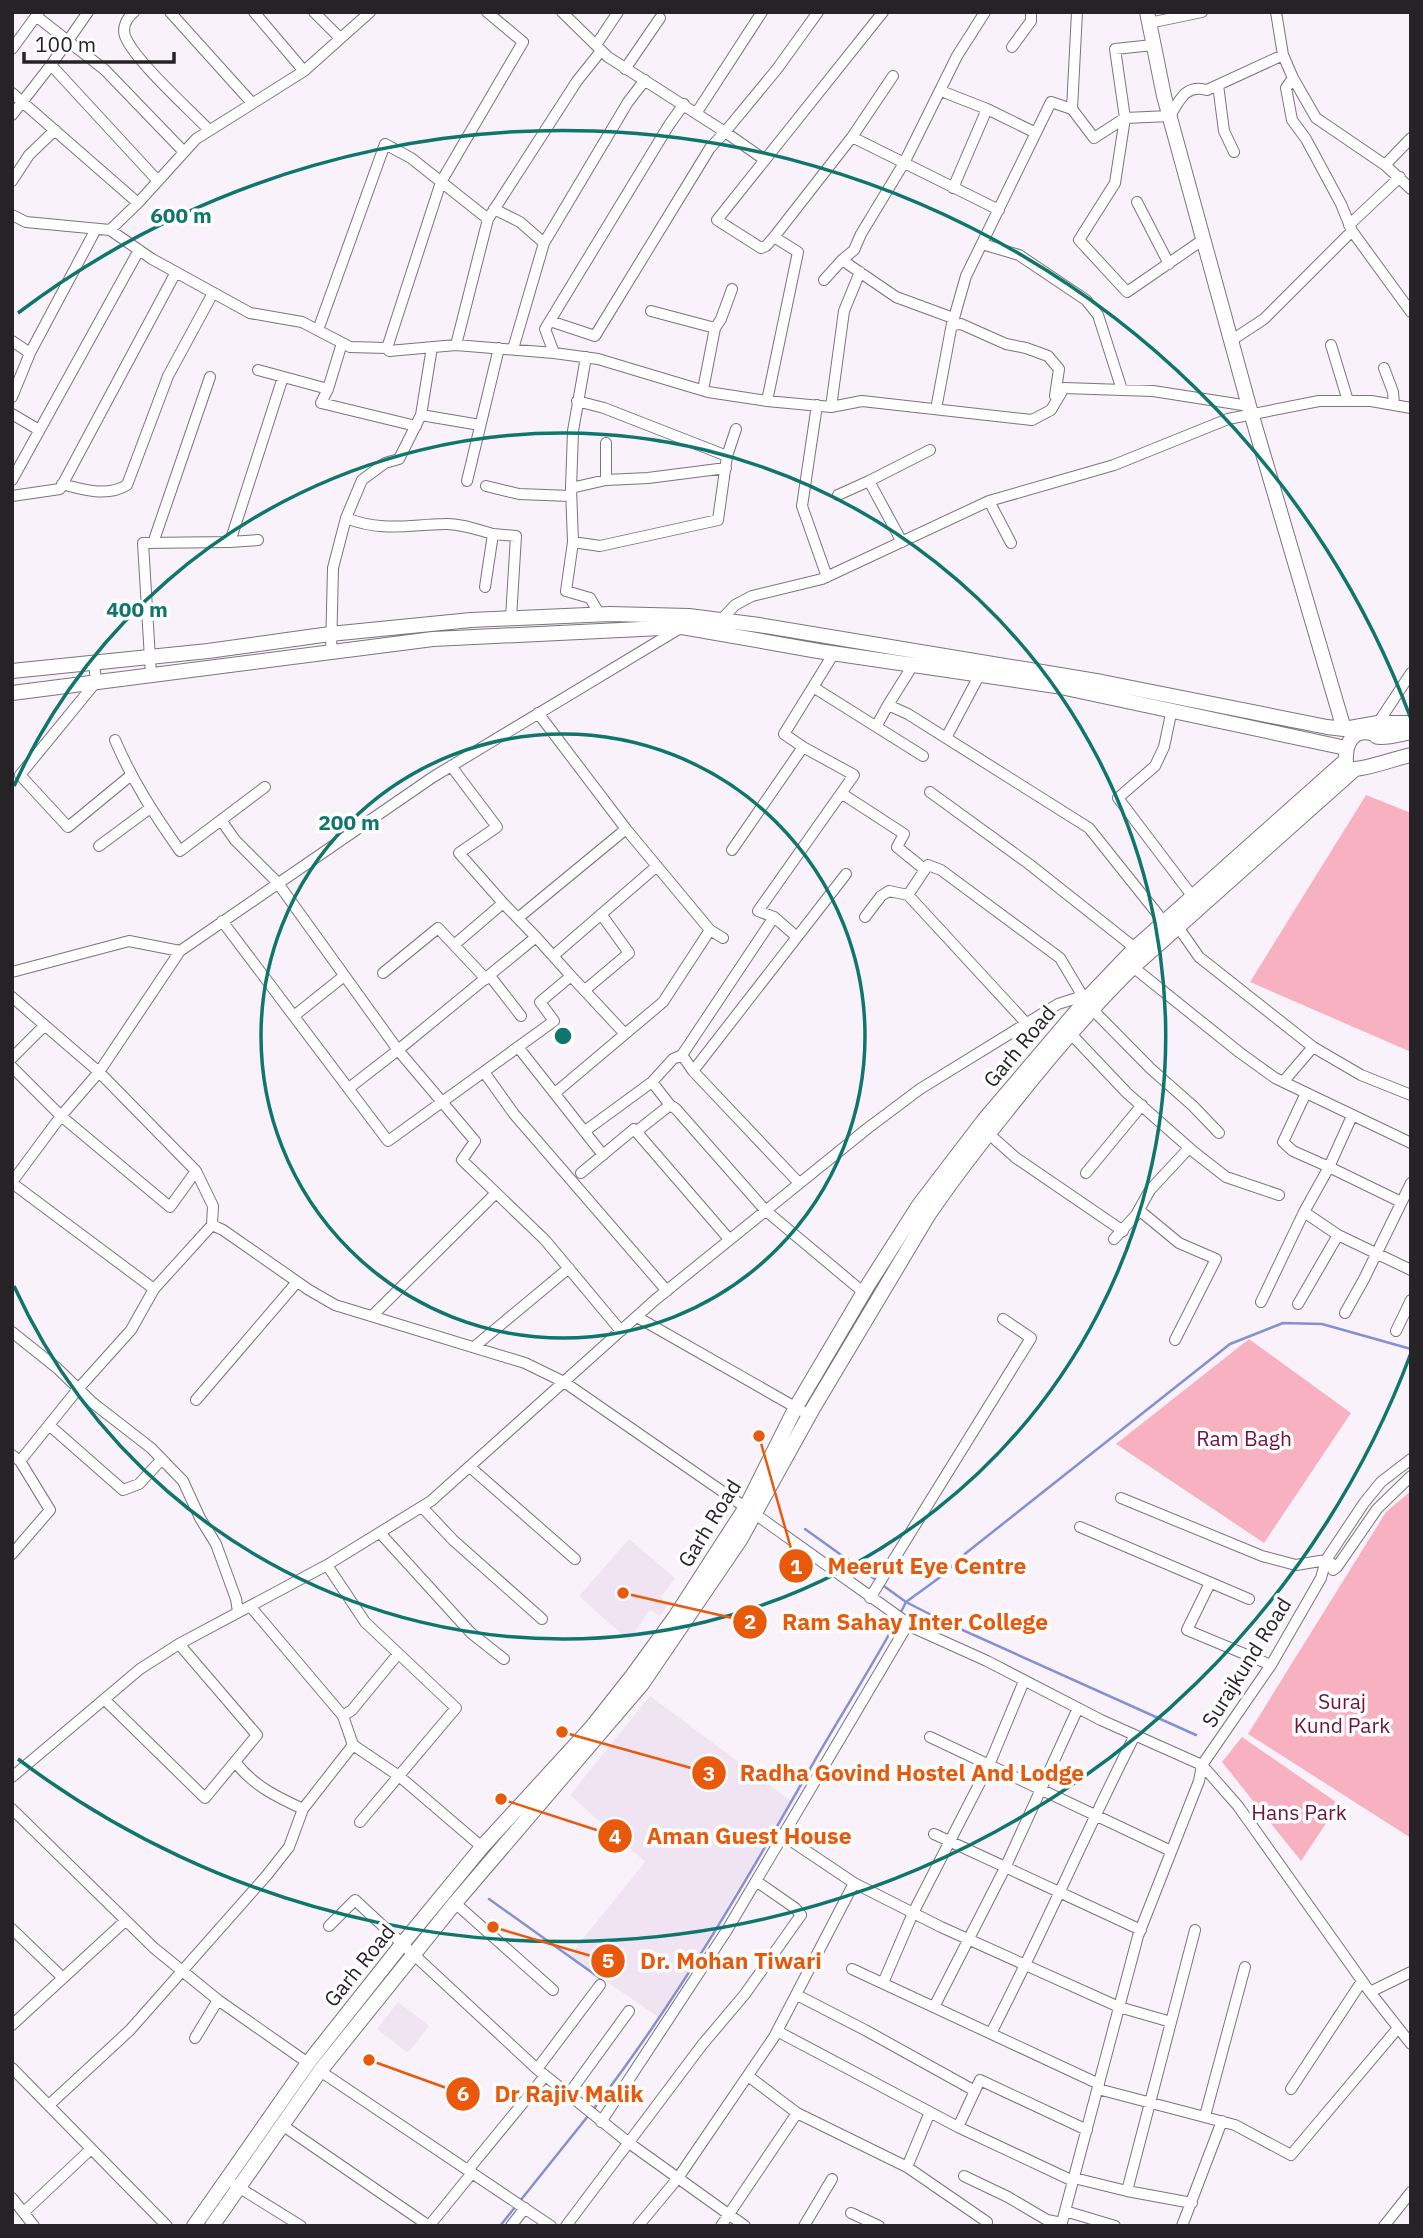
<svg xmlns="http://www.w3.org/2000/svg" width="1423" height="2238" font-family="'IBM Plex Sans',sans-serif">
<rect width="100%" height="100%" fill="#f9f2fb"/>
<path fill="#f0e4f3" d="M629 1539 675 1578 661 1597 668 1604 660 1616 650 1610 629 1641 579 1596Z
M650 1696 791 1801 660 2018 569 1956 645 1862 570 1795Z
M398 2002 429 2026 408 2053 377 2029Z"/>
<path fill="#f7b1c1" d="M1366 795 1411 813V1052L1250 982Z
M1249 1339 1351 1413 1264 1543 1116 1444Z
M1411 1491V1838L1248 1734 1386 1512Z
M1242 1737 1339 1804 1301 1861 1222 1762Z"/>
<g fill="none" stroke-linecap="round" stroke-linejoin="round">
<path stroke="#8490d1" stroke-width="2.5" d="M805 1529 876 1580
M881 1584 906 1602 947 1623 1196 1735
M900 1614 906 1602 939 1578 966 1553 1230 1344 1283 1323 1322 1324 1411 1349
M489 1899 601 1979
M592 2111C676 2002 744 1885 811 1767 839 1718 870 1670 897 1620
M520 2201 588 2116
M500 2226 516 2206"/>
<g stroke="#7b747c" stroke-width="12">
<path id="minor" d="M134 12C127 18 122 27 125 36 134 60 189 109 209 130
M170 12 252 103
M254 12 304 71
M314 12 340 38
M562 12 608 57 725 132 777 69 818 12
M1077 12 1072 109 1094 138 1125 118 1115 49 1153 45
M1276 12 1283 55 1293 78 1316 118 1385 165 1411 189
M36 16 105 70 184 152
M1149 23 1202 12
M596 45 618 12
M1012 47 1031 21V12
M12 49 39 12
M51 65 158 181
M625 69 660 18
M893 76 852 137 999 210
M1293 78 1286 88 1292 120 1306 139 1341 204 1352 231 1411 312
M1218 85 1224 131 1234 152
M941 91 987 109 1036 133
M12 93 138 203
M697 112 762 12
M12 115 51 65 88 12
M1385 165 1411 138
M12 181 29 155 55 130
M953 188 987 109
M1137 202 1169 264
M494 209 520 222 544 243
M12 215 26 222 110 230 138 203 196 139 304 71 370 12
M488 219 577 81 601 51
M1349 225 1400 177
M110 230 152 259 250 313 302 322 350 347 387 348 389 351 456 345 554 353 598 359 708 392 767 401 831 407 862 401 1032 420 1051 410 1064 388 1153 391 1249 406
M774 237 852 137
M1204 239 1127 292 1079 240 1115 183 1125 118 1170 116C1180 99 1186 84 1207 90L1283 55
M982 244 1019 255 1086 300 1098 315 1122 390
M842 260 854 250 861 234 904 163 957 56 985 12
M824 280 842 260 896 297 953 318 936 409
M651 311 715 328 703 390
M550 321 595 336 710 148 725 132 765 160
M715 328 721 319 732 289
M318 330 385 144 411 158 488 219 456 345
M1232 340 1264 319 1352 231
M12 341 30 353
M1331 345 1348 401
M387 348 441 182 523 42 487 12
M513 349 544 243 628 102 645 80
M554 353 545 329 669 125 684 104
M586 357 573 431 571 488 573 542 566 591 590 598 600 615
M1384 368 1393 392 1394 405
M258 370 328 389 321 403 416 426
M328 389 342 343
M1055 396 1059 369 1048 356 1026 348 1006 344 961 324 952 325 966 276 1051 102 1072 109
M12 397 30 353 96 229
M577 401 604 408 727 456
M767 401 798 252 774 237 766 246 761 248 717 220 883 12
M817 405 802 506 827 577
M831 407 844 311 860 272
M12 414 39 430
M421 415 480 425
M12 480 139 250
M606 480V443
M467 481 499 348
M62 484C83 490 108 497 127 485L168 376 213 293
M486 486 519 494 571 496
M571 488 606 480 648 478 726 468
M838 495 869 481
M12 496 60 489 176 272
M989 501 1011 543
M346 518C382 532 407 525 444 524 460 523 478 530 493 534L485 587
M493 534 516 536 511 618
M230 542 258 540
M573 542 600 546 718 520 727 456 736 429
M902 542 869 481 930 450
M153 543 210 377
M722 623V619L735 605 752 596 822 579 989 501 1114 465 1228 419 1319 401H1371L1411 408
M331 652 333 568 346 518 362 480 385 463 399 459 421 415 432 347
M94 662 96 682 20 775 68 827 130 776
M151 675 143 543 230 542 283 377
M813 687 923 756
M888 705 913 665
M1172 709 1164 747 1155 766 1118 798 1193 897
M1378 723 1411 673
M877 725 888 705 908 714 1089 828 1164 922
M946 738 980 674
M115 740C133 782 154 814 180 851L265 787
M451 766 497 827 459 853 503 903 454 945
M930 792 1029 864 1135 948
M841 793 904 834 897 847 924 869
M221 820 235 840 277 882 398 1050 349 1088
M99 846 149 809
M732 850 803 747 784 734 834 653
M908 895 928 865 941 870 1060 958 1082 995
M503 903 536 937
M774 917 797 937
M865 917 881 896 889 891 908 895 1027 1024
M518 918 626 829 538 713
M222 921 388 1141C444 1101 499 1061 554 1021L540 1002 571 976 536 937 398 1050 475 1141 462 1160 545 1240 621 1331
M1178 927 1199 957 1313 1047
M710 930 723 938
M553 956 657 866
M1133 967 1239 1052 1275 1078 1411 1143
M12 972 129 941 180 951
M383 973 438 928 486 979 490 976 521 1016
M571 976 625 1034
M585 990 629 953 601 914
M12 997 99 1072 196 1171 170 1207 61 1116 12 1182
M1089 1006 1150 1068 1193 1106 1219 1133
M294 1016 344 976
M1070 1033 1127 1093 1194 1152 1226 1177 1279 1195
M518 1047 603 1155
M12 1058 44 1026
M12 1067 61 1116 99 1072 180 951 433 777 682 627
M693 1071 682 1055 774 917 758 911 854 775 803 747
M484 1072 514 1114 667 1291
M652 1082 670 1105 676 1109 765 1210 863 1292
M1283 1082 1313 1047 1361 1075 1411 1095
M555 1093 663 1002 710 930 626 829
M1306 1093 1283 1142 1293 1151 1329 1167 1304 1212 1338 1235 1411 1270
M1352 1116 1329 1167 1401 1202
M634 1129 637 1131 670 1105
M585 1131 652 1082 673 1059 682 1055
M989 1134 1016 1158 1123 1231
M196 1171 213 1206 212 1225
M581 1173 634 1129 729 1239
M1086 1173 1142 1105
M12 1183 154 1289
M799 1183 693 1071 846 874
M1139 1210 1179 1243 1216 1259 1175 1340
M1114 1239 1136 1215 1150 1190 1189 1148
M1261 1302 1304 1212
M1298 1304 1338 1235
M1345 1313 1364 1279 1411 1183
M372 1316 496 1193
M637 1317 809 1415
M1396 1331 1411 1300
M12 1332 57 1368 93 1403 151 1448 183 1481 200 1518 216 1544 236 1599 238 1612
M474 1347 569 1268
M196 1400 297 1282
M49 1425 123 1490 139 1484 162 1459
M12 1455 20 1461 78 1389 131 1330 154 1289 212 1225 223 1230 309 1290 335 1305 525 1363 564 1382 755 1514 916 1629 987 1661 1101 1720 1202 1765 1238 1806 1370 1992 1411 2044
M470 1467 575 1559
M1121 1498 1262 1556 1296 1565 1326 1560 1337 1567
M422 1507 453 1540 542 1619
M1080 1527 1249 1599
M381 1534 471 1633 504 1659
M12 1554 50 1510 20 1461
M327 1565 365 1622 456 1708 360 1822
M1333 1570 1337 1567 1377 1509 1411 1476
M1210 1583 1187 1630 1271 1665
M870 1598 1031 1338 1003 1319
M250 1606 343 1716 353 1745 399 1776 482 1847
M105 1700 205 1798 257 1735 179 1644
M343 1716 352 1710 398 1654
M930 1737 1171 1851
M236 1763C254 1786 277 1797 303 1809
M12 1777 140 1669 179 1644 327 1565 431 1501 655 1300 868 1128 920 1089 1058 1004 1092 993
M12 1809 154 1948 218 2000 308 2063
M934 1834 1141 1930
M784 1836 854 1883 941 1927 1119 2007 1171 2022
M455 1903 553 1990
M329 1926 355 1900 537 2069 629 2143 745 2226
M12 1929 63 1978
M852 1969 1099 2084
M883 1983 913 1913 989 1765 1024 1681
M1370 1992 1411 1972
M797 1995 865 2030 975 2091
M934 2007 1005 1868 1078 1708
M12 2025 125 1921
M777 2031 958 2127 1073 2181
M991 2033C1042 1935 1085 1833 1135 1735
M195 2038 218 2000
M12 2068 167 2226
M537 2069 600 1985
M320 2071 551 2226
M748 2076 797 2113 907 2167 987 2222 986 2226
M1098 2089 1235 2125 1291 2155 1398 2028
M1291 2089 1362 1981
M568 2095 629 2011
M49 2105 130 2030 267 1875 289 1847 303 1809 353 1745
M1205 2116 1245 1967
M601 2122 727 1930 908 1624
M282 2125 429 2226
M958 2127 980 2080 1087 2130
M907 2167 930 2112
M468 2170 545 2076
M964 2176 1008 2197 1047 2220 1062 2223
M1074 2178 1127 2191 1192 2203
M235 2185 301 2226
M1127 2191 1195 1930
M12 2198 34 2226
M1065 2211 1115 2226
M24 2212 91 2149
M851 2213 879 2226
M429 2226 472 2173
M511 2226 525 2208
M566 2226 702 2045 745 1994 801 1915 795 1908 756 1881
M638 2226 678 2178 774 2037 854 1883
M721 2226 797 2113
M804 2226 832 2179
M1061 2226 1138 1936 1199 1781 1202 1765 1271 1665 1321 1578 1326 1560 1364 1503 1381 1482 1411 1459
M1182 2226 1222 2121
M1384 2226 1411 2192"/>
</g>
<g stroke="#7b747c" stroke-width="16">
<path id="major" d="M1147 12 1164 96 1249 406 1344 729
M12 671 208 651 330 634 471 620 610 614 689 616 759 625 1102 682 1327 727 1344 729 1378 723H1411
M12 693 433 639 682 627 818 651 1056 686 1346 748
M1346 757C1346 742 1354 729 1371 733 1379 736 1373 737 1381 737 1391 737 1401 734 1411 732
M194 2226 308 2063 403 1943 482 1847 591 1728 632 1676 675 1617 746 1507 796 1407 868 1285 919 1205 984 1120 1092 993 1135 948 1346 760
M212 2226 320 2071 455 1903 642 1684 740 1540 812 1410 929 1214C953 1179 979 1145 1006 1112 1046 1061 1087 1012 1133 967L1355 769C1374 767 1392 759 1411 755"/>
</g>
<use href="#minor" stroke="#fff" stroke-width="10"/>
<use href="#major" stroke="#fff" stroke-width="14"/>
</g>
<g fill="none" stroke="#0f766e" stroke-width="3.5">
<circle cx="563" cy="1036" r="302"/>
<path d="M14 786A603 603 0 1 1 14 1286"/>
<path d="M1411 1353A905 905 0 0 1 18 1759M18 313A905 905 0 0 1 1411 719"/>
</g>
<g text-anchor="middle" dominant-baseline="central" stroke-width="7" stroke-linejoin="round" paint-order="stroke">
<g font-size="21" fill="#262326" stroke="#fff">
<text transform="translate(1019 1046) rotate(-50)">Garh Road</text>
<text transform="translate(709 1523) rotate(-58)">Garh Road</text>
<text transform="translate(1246 1662) rotate(-58)">Surajkund Road</text>
<text transform="translate(359 1965) rotate(-51)">Garh Road</text>
</g>
<g font-size="21" fill="#711538" stroke="#fff">
<text x="1244" y="1438">Ram Bagh</text>
<text x="1342" y="1701">Suraj<tspan x="1342" dy="24">Kund Park</tspan></text>
<text x="1299" y="1812">Hans Park</text>
</g>
</g>
<circle cx="563" cy="1036" r="10" fill="#0f766e" stroke="#fff" stroke-width="3.5"/>
<g font-size="21" text-anchor="middle" font-weight="bold" fill="#0f766e" stroke="#fff" stroke-width="7" stroke-linejoin="round" paint-order="stroke">
<text x="181" y="223">600 m</text>
<text x="137" y="617">400 m</text>
<text x="349" y="830">200 m</text>
</g>
<path fill="none" stroke="#e8590c" stroke-width="2.5" d="M759 1436L796 1566M623 1593L750 1622M562 1732L709 1773M501 1799L615 1836M493 1927L608 1961M369 2060L463 2094"/>
<g fill="#e8590c" stroke="#fff" stroke-width="2.5">
<circle cx="759" cy="1436" r="7"/>
<circle cx="623" cy="1593" r="7"/>
<circle cx="562" cy="1732" r="7"/>
<circle cx="501" cy="1799" r="7"/>
<circle cx="493" cy="1927" r="7"/>
<circle cx="369" cy="2060" r="7"/>
<circle cx="796" cy="1566" r="18"/>
<circle cx="750" cy="1622" r="18"/>
<circle cx="709" cy="1773" r="18"/>
<circle cx="615" cy="1836" r="18"/>
<circle cx="608" cy="1961" r="18"/>
<circle cx="463" cy="2094" r="18"/>
</g>
<g font-size="21" text-anchor="middle" font-weight="bold" fill="#fff">
<text x="796" y="1574">1</text>
<text x="750" y="1629">2</text>
<text x="709" y="1781">3</text>
<text x="615" y="1844">4</text>
<text x="608" y="1968">5</text>
<text x="463" y="2101">6</text>
</g>
<g font-size="23" text-anchor="middle" font-weight="bold" fill="#e8590c" stroke="#fff" stroke-width="7" stroke-linejoin="round" paint-order="stroke">
<text x="927" y="1574">Meerut Eye Centre</text>
<text x="915" y="1630">Ram Sahay Inter College</text>
<text x="912" y="1781">Radha Govind Hostel And Lodge</text>
<text x="749" y="1844">Aman Guest House</text>
<text x="731" y="1969">Dr. Mohan Tiwari</text>
<text x="569" y="2102">Dr Rajiv Malik</text>
</g>
<rect width="1423" height="2238" fill="none" stroke="#262326" stroke-width="28"/>
<path d="M24 52v10h150v-10" fill="none" stroke="#262326" stroke-width="3.5"/>
<text x="35" y="52" font-size="21" fill="#262326" stroke="#ffffff" stroke-width="5" paint-order="stroke">100 m</text>
</svg>
